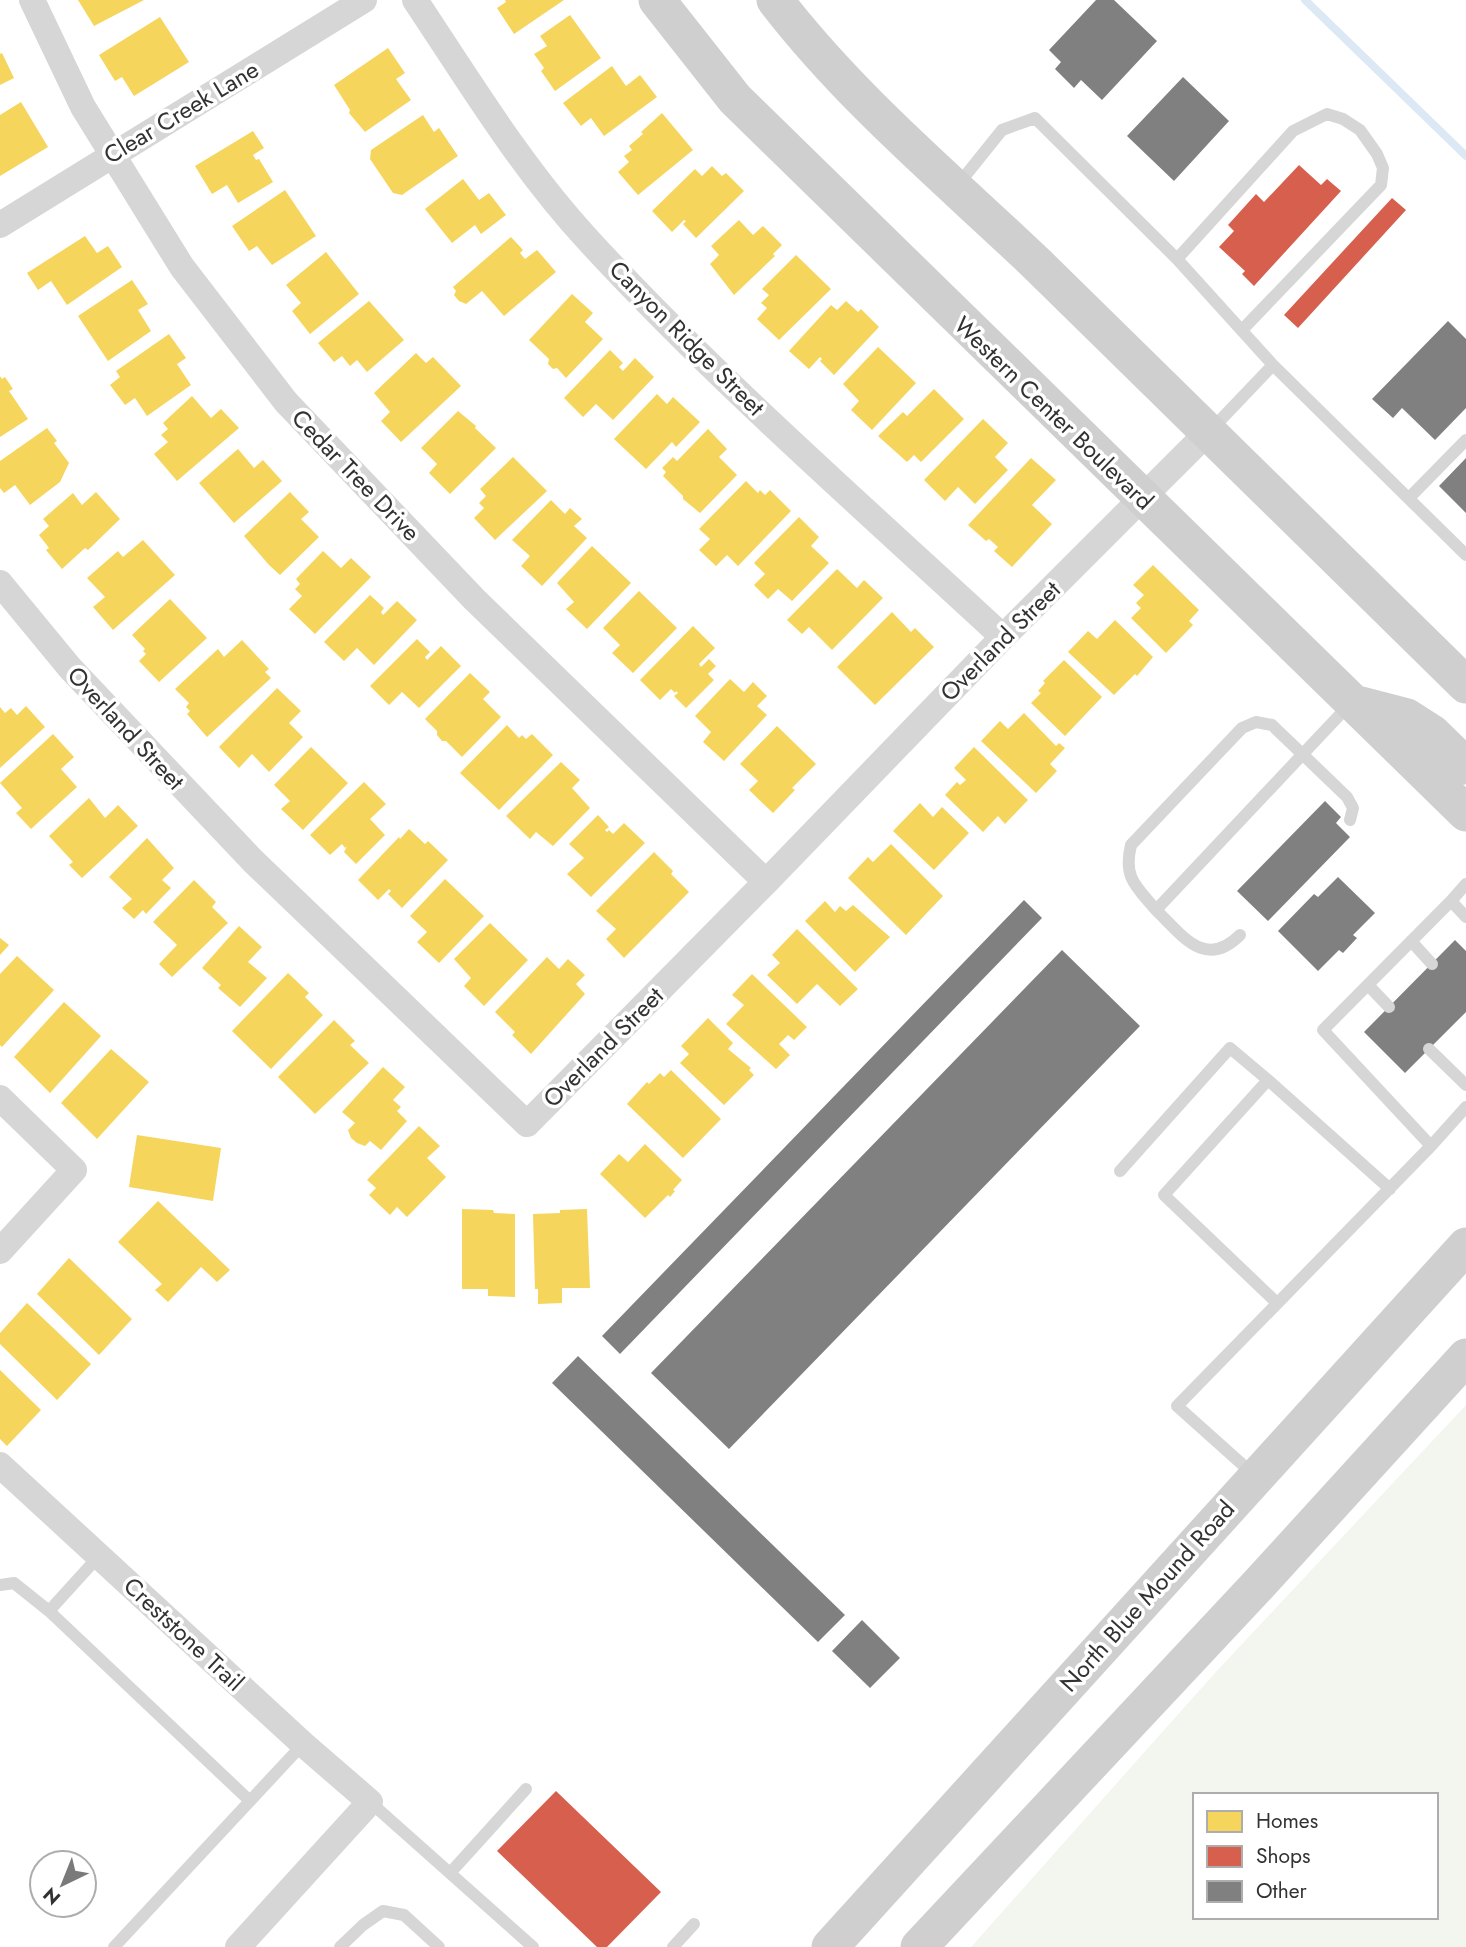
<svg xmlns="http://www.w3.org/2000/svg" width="1466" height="1947" font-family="Jost,sans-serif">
<rect width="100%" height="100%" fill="#fff"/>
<path fill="#f2f6ee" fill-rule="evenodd" d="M1466 1405V1947H971L1214 1674ZM1195 1795H1436V1917H1195Z"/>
<path fill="#f6d55c" d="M78 0H144L94 26Z
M505 0H564L514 34 497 8 506 2Z
M570 15 601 58 555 91 541 71 544 68 534 54 547 46 540 36Z
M160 17 189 62 134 96 122 77 115 81 99 55Z
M388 48 405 73 396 79 411 100 365 132 349 113 350 110 334 85Z
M2 53 14 78 0 85V54Z
M612 66 626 86 640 75 657 97 604 136 591 118 581 126 563 103Z
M21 102 48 147 0 176V115Z
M662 113 693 150 638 195 618 172 629 162 624 156 632 150 629 146 643 134 641 132Z
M423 115 434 132 439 128 458 156 402 195 393 193 370 159 371 150Z
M253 131 264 148 253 155 256 160 259 159 273 182 238 203 227 185 212 194 195 166Z
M712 166 722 176 726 173 744 191 696 238 683 224 686 221 684 220 672 232 652 211 695 169 702 176Z
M463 179 479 200 489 193 506 215 481 234 475 225 452 243 425 209Z
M285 190 316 236 272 265 257 246 249 251 232 226Z
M739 220 753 235 763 226 782 245 773 254 775 256 734 295 710 264 719 255 711 246Z
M85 236 97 253 108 246 122 267 67 305 51 281 38 290 27 273Z
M511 237 523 250 520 253 525 259 537 250 556 272 504 316 482 291 466 304 459 301 454 295 456 291 453 287Z
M326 252 359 294 310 334 292 311 301 303 286 285Z
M796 255 831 289 779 340 757 319 767 308 761 303 769 295 762 289Z
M132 280 148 304 138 310 151 331 108 361 78 316Z
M572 294 593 313 585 322 603 339 566 378 557 368 553 369 548 364 549 359 529 340Z
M369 301 404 340 367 372 357 360 350 366 342 356 334 362 318 343Z
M846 301 858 312 861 309 879 327 834 375 820 361 822 359 820 357 809 369 789 351 831 305 837 310Z
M169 334 186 358 177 364 191 385 147 416 135 398 125 405 110 385 120 377 116 371Z
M878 347 916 383 872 430 851 410 859 401 843 384Z
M610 350 623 363 619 367 623 371 635 358 654 377 613 420 596 404 583 417 564 398Z
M416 353 426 363 433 357 461 386 401 442 381 421 390 412 374 393Z
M0 376 2 379 5 377 13 389 9 391 28 419 0 437Z
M934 389 964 419 921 462 914 455 907 462 878 436 903 412 907 416Z
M657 394 667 404 673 397 700 422 676 447 672 442 646 469 614 439Z
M192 396 211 418 221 409 239 428 177 481 154 454 168 442 161 435 168 429 163 423Z
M458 411 476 426 475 428 496 448 450 494 429 473 437 464 421 448Z
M983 419 1008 443 995 457 1008 470 975 504 958 487 945 501 924 480Z
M47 428 57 441 54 443 69 463 60 482 30 505 15 485 4 493 0 488V461Z
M708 429 727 449 719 457 737 475 700 513 683 499V496L663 476 666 472 662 468 673 457 677 461Z
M238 449 254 468 263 460 282 481 234 523 199 483Z
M513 457 547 491 495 540 474 518 484 508 479 503 486 496 480 489Z
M1031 458 1056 480 1032 505 1052 524 1012 567 994 551 998 547 989 539 986 541 968 525Z
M746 481 758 493 760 490 765 495 770 490 791 511 738 566 727 555 716 566 699 550 710 539 699 529Z
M96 492 120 519 88 550 85 548 62 569 46 550 49 548 39 535 49 526 43 519 73 493 82 505Z
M290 492 309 512 301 519 319 537 280 575 269 565 244 536Z
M551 500 565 514 570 508 582 519 574 526 587 538 542 586 521 566 530 556 512 540Z
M799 517 819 537 811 546 829 563 792 601 778 589 768 599 754 585 765 574 754 563Z
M143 540 175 575 113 630 93 607 105 597 87 578 118 551 123 557Z
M592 546 631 583 587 629 566 609 574 602 557 583Z
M323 551 341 568 351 558 371 577 315 634 289 609 302 596 295 589 300 584 296 579Z
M1153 565 1199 610 1189 621 1193 625 1166 653 1131 618 1141 608 1136 603 1144 595 1133 585Z
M837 569 857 588 864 580 883 598 832 650 809 627 802 634 787 620Z
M639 591 677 628 633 673 612 653 620 645 603 628Z
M370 595 384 608 381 612 383 615 397 601 417 620 374 665 357 648 344 661 324 642Z
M170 599 207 638 159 682 139 661 146 654 143 651 145 649 132 635Z
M892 612 911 632 915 628 934 647 875 705 837 667Z
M1115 620 1153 657 1137 676 1135 674 1114 695 1068 652 1088 631 1097 639Z
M693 626 715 648 699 664 701 667 709 659 716 666 708 674 714 680 686 708 674 696 678 693 676 691 675 693 671 689 660 700 640 680Z
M417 639 430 652 425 657 427 660 441 646 461 666 419 708 402 692 389 705 370 686Z
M242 640 269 669 265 672 271 678 207 737 187 714 190 711 186 707 189 703 175 689 218 649 224 657Z
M1064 660 1102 697 1065 736 1031 703 1041 693 1038 691 1045 683 1043 681Z
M470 673 490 692 483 699 501 717 462 757 446 741H442L437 735V731L425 719Z
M730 679 744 692 753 682 767 696 757 706 767 715 724 761 703 742 711 732 695 716Z
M277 688 301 711 289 723 303 737 269 772 252 754 239 768 219 747Z
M26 706 45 727 0 768V707L5 713 11 708 17 715Z
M1024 713 1056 746 1059 743 1065 748 1050 764 1057 771 1036 793 981 741 1000 721 1008 729Z
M507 725 519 738 522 735 526 739 532 734 553 755 499 810 460 773Z
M777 726 816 764 792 788 795 790 773 813 749 790 758 781 740 764Z
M53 734 74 757 61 769 77 787 31 829 16 813 22 808 0 783Z
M311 747 348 783 303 830 281 809 290 801 274 785Z
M974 747 1028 800 1005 824 998 816 983 832 945 795 957 782 960 785 966 780 954 768Z
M561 762 580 780 572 788 590 808 553 846 536 832 530 839 506 816Z
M364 782 386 804 370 819 385 835 356 864 344 852 347 846 345 848 342 844 330 855 310 835Z
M89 798 105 818 118 805 138 826 82 878 69 865 73 862 49 836Z
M920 803 933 817 942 807 969 833 934 870 893 831Z
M598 815 609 827 605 830 607 832 609 830 613 834 624 823 645 843 591 897 567 874 584 858 569 844Z
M409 829 425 844 428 841 448 860 402 908 388 894 391 891 389 889 378 900 358 880 399 837 400 839Z
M147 838 174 868 162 880 171 888 146 914 143 910 134 919 122 908 132 899 109 877Z
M891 844 943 896 906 935 848 878 868 857 873 862Z
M654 852 673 871 671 874 689 892 624 958 606 939 616 929 596 911Z
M445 879 484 916 439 963 417 942 427 932 410 916Z
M194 880 216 902 212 907 228 923 172 977 159 964 177 945 153 922Z
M825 901 835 912 840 906 846 911 853 905 890 937 855 972 805 921Z
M490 923 528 960 484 1006 464 986 471 978 454 959Z
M239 926 262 947 248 962 267 978 240 1007 218 988 221 985 202 968Z
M797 929 858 989 840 1006 817 984 797 1004 767 975 780 963 772 955Z
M0 938 9 945 0 955Z
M17 956 54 990 2 1047 0 1045V974Z
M547 957 559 969 568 959 585 975 576 984 585 994 531 1054 512 1035 515 1032 495 1012Z
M288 973 309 993 305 997 323 1015 271 1069 232 1031Z
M752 974 807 1027 794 1040 788 1035 779 1044 790 1055 776 1069 726 1024 744 1005 732 995Z
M64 1002 101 1036 50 1093 14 1057Z
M708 1018 733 1043 728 1049 751 1068 749 1070 754 1075 724 1105 680 1063 689 1054 681 1046Z
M334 1020 355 1041 350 1045 369 1063 315 1114 278 1077Z
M111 1049 149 1082 97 1139 61 1103Z
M383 1067 405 1087 393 1100 401 1107 397 1111 407 1121 381 1150 370 1141 365 1146 357 1143 351 1138 348 1130 355 1123 342 1112Z
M671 1070 721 1119 683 1158 627 1104 647 1082 649 1084 660 1073 664 1077Z
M419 1126 440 1146 427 1158 446 1177 407 1217 397 1207 390 1215 369 1195 376 1188 367 1180Z
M137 1135 221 1148 213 1201 129 1187Z
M645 1144 682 1180 673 1190 675 1191 670 1197 668 1195 645 1218 600 1174 619 1154 628 1162Z
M158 1201 230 1270 217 1282 201 1267 168 1302 155 1290 162 1284 118 1242Z
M462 1209 493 1210 494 1213 515 1214V1297L488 1296V1289H462Z
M587 1209 590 1288H562V1303L538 1304V1289H535L533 1214 560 1213V1210Z
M69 1258 132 1319 99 1355 37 1294Z
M27 1303 91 1364 57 1400 0 1344V1333Z
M0 1370 41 1410 7 1446 0 1439Z"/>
<path fill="#d6604d" d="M1299 165 1321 185 1327 179 1341 191 1254 286 1242 274 1245 271 1219 247 1234 231 1228 225 1256 194 1264 202Z
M1392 198 1406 210 1298 328 1284 315Z
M556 1791 661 1892 607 1947H597L497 1851Z"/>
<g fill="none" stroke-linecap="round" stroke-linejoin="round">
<path stroke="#dce9f4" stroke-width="8" d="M1305 0 1466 156"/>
</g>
<path fill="#808080" d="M1096 0H1114L1157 41 1102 100 1081 80 1074 88 1055 69 1061 62 1049 50Z
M1183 77 1229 121 1174 181 1127 136Z
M1448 321 1466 339V408L1435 440 1402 408 1393 418 1372 399Z
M1466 458V513L1439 486Z
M1325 801 1341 817 1336 823 1350 837 1268 921 1237 891Z
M1338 877 1375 913 1353 935 1357 938 1343 953 1339 950 1318 971 1278 931 1314 894 1318 897Z
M1024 900 1042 918 620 1354 602 1336Z
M1455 940 1466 951V1012L1405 1073 1364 1032Z
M1062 950 1140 1026 729 1449 651 1373Z
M578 1356 845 1615 818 1642 552 1383Z
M862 1620 900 1658 870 1688 832 1651Z"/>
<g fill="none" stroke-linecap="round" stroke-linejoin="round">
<path stroke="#d6d6d6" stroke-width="12" d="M957 186 1002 130 1035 118 1177 259 1273 365 1210 431
M1177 259 1293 131 1327 114 1343 119 1360 130 1377 154 1383 168 1381 185 1243 329
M1273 365 1466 555
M1409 498 1466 440
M1466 884 1451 901 1466 917
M1451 901 1323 1030 1431 1146 1466 1107
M1156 910C1136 886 1123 878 1131 845L1242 728 1256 722 1272 725 1347 797 1353 808 1350 820
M1240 935C1205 970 1182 935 1156 910L1349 705
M1411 941 1432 964
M1368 985 1389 1007
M1429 1049 1466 1085
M1120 1171 1230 1048 1268 1080
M1277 1303 1164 1195 1268 1080 1390 1189
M1253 1474 1177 1406 1431 1146
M0 1585 14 1583 49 1611 250 1801
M49 1611 99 1556
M370 1802 533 1947
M451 1872 526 1789
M114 1947 303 1744
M340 1947 363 1925 383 1911 404 1915 439 1947
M673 1947 694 1924"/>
<path stroke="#d6d6d6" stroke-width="26" d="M32 0 83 107 182 267 286 402 475 600 766 882
M415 0C469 81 522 169 589 241 718 381 863 507 1003 637
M0 225 364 0
M0 583 70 668 253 861 527 1124 766 882 1003 637 1209 431
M0 1098 74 1170 0 1251
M0 1465 303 1744 370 1802 238 1947"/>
<path stroke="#cfcfcf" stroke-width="37" d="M657 0 735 99 1466 813
M775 0C851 99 949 180 1039 266 1182 405 1324 545 1466 685
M1353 703 1407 717 1432 733 1466 766
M830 1947 1466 1246
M919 1947 1259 1584 1466 1357"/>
</g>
<g text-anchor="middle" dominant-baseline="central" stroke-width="7" stroke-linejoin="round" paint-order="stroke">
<g font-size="24" fill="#323232" stroke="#fff">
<text transform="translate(181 112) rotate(-31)">Clear Creek Lane</text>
<text transform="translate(687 338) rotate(45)">Canyon Ridge Street</text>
<text transform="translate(1054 413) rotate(44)">Western Center Boulevard</text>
<text transform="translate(356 475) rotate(46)">Cedar Tree Drive</text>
<text transform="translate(1000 641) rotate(-45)">Overland Street</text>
<text transform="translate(126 728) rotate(47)">Overland Street</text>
<text transform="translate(603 1047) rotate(-45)">Overland Street</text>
<text transform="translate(1147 1596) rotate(-48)">North Blue Mound Road</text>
<text transform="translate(184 1634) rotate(43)">Creststone Trail</text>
</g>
</g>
<rect x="1193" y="1793" width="245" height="126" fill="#ffffff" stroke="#adadad" stroke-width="2"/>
<rect x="1207" y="1811" width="35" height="21" fill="#f6d55c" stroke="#adadad" stroke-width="2"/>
<text x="1256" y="1828" font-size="21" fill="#323232">Homes</text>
<rect x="1207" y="1846" width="35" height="21" fill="#d6604d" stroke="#adadad" stroke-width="2"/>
<text x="1256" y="1863" font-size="21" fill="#323232">Shops</text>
<rect x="1207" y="1881" width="35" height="21" fill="#808080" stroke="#adadad" stroke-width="2"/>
<text x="1256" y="1898" font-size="21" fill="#323232">Other</text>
<g transform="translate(63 1884) rotate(223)"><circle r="33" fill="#ffffff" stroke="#adadad" stroke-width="2"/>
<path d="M0-5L12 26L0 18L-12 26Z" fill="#7a7a7a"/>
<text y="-10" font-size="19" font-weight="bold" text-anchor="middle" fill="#323232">N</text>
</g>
</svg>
